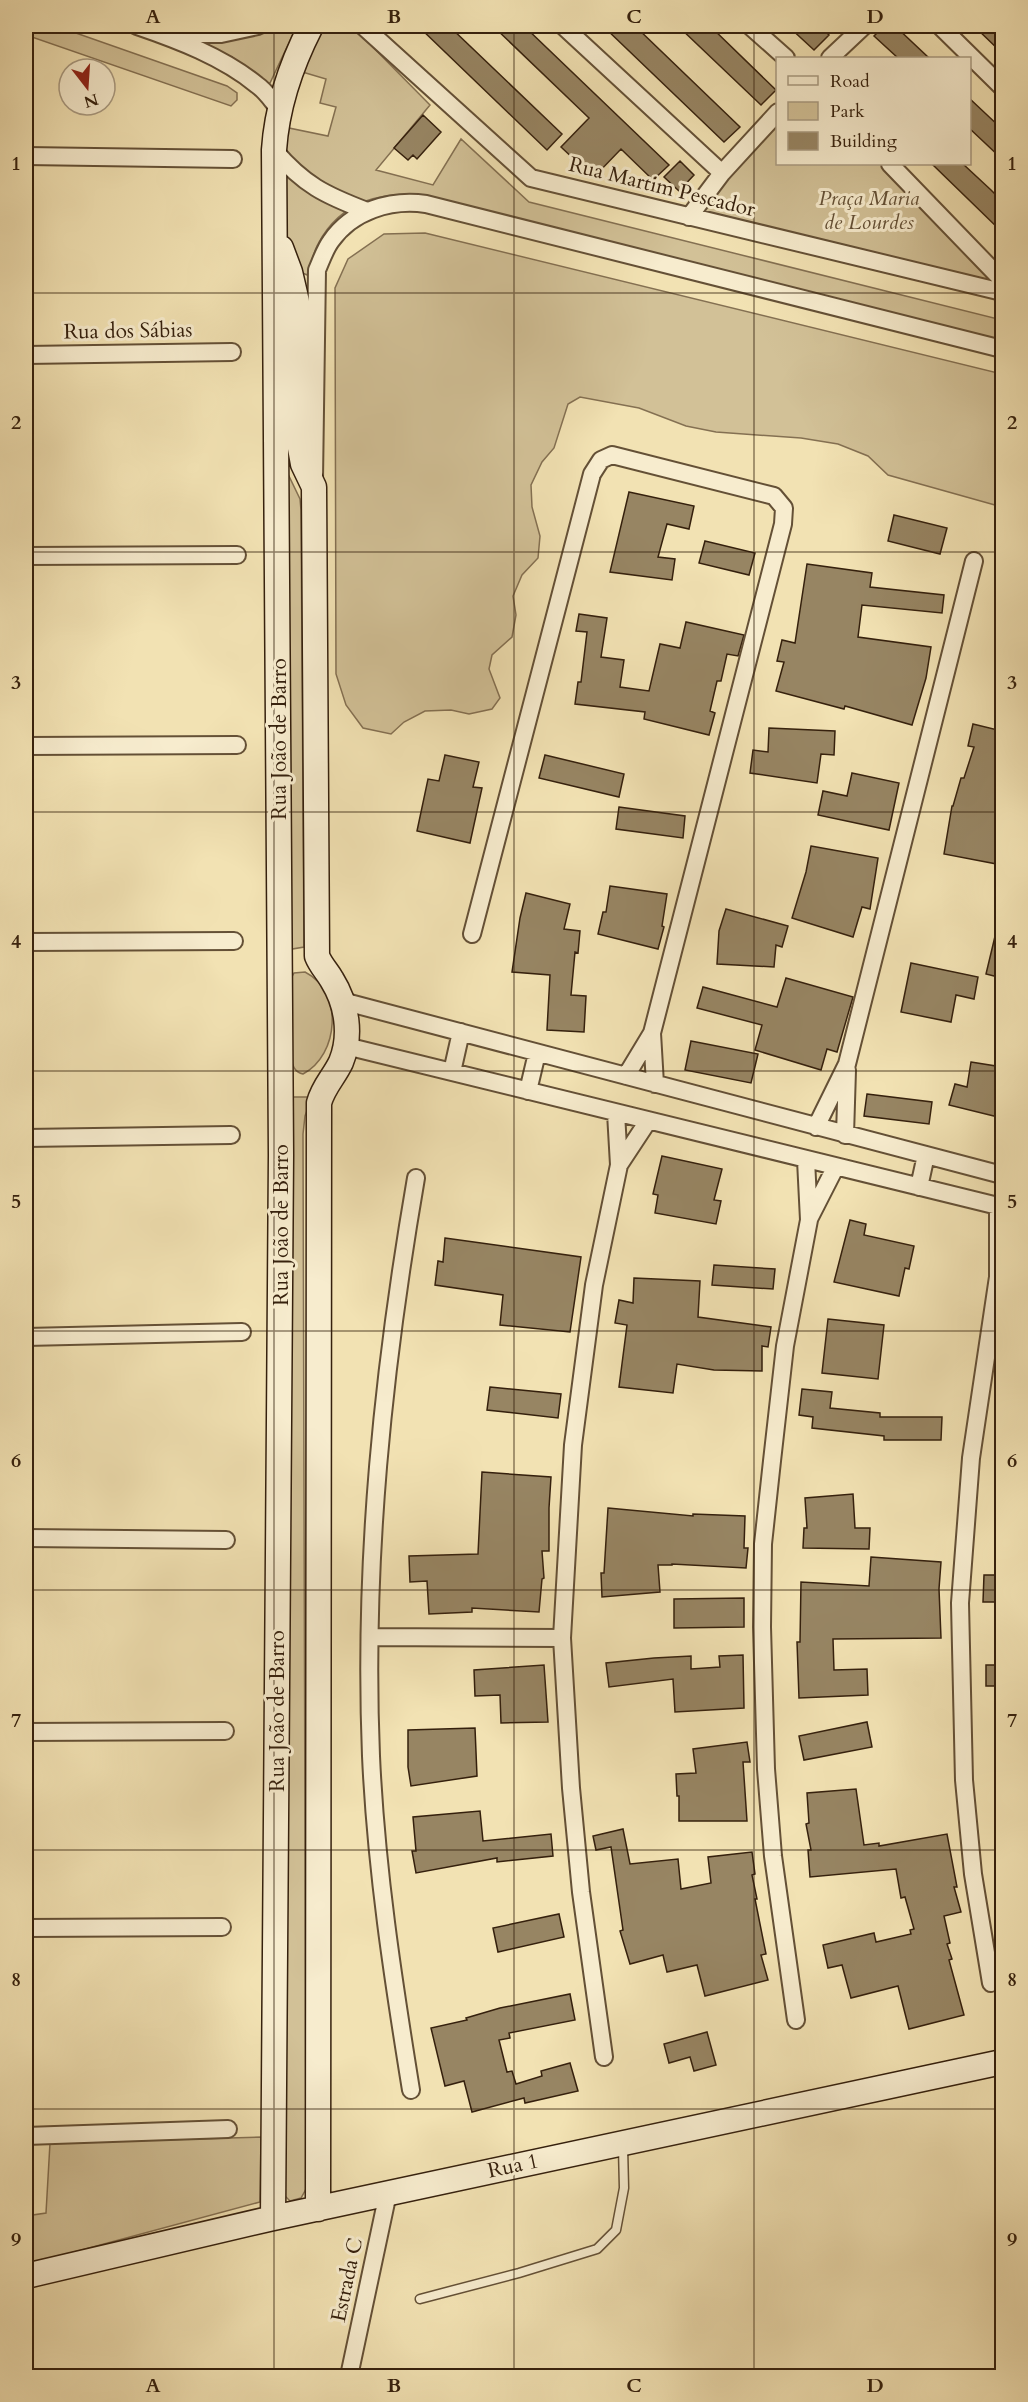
<svg xmlns="http://www.w3.org/2000/svg" width="1028" height="2402" font-family="Cardo,serif">
<rect width="100%" height="100%" fill="#f2e2b3"/>
<filter id="stains"><feTurbulence type="fractalNoise" baseFrequency=".00333" numOctaves="4"/><feColorMatrix values="0 0 0 0 .2 0 0 0 0 .09 0 0 0 0 .02 0 0 0 .5 -.17"/></filter>
<radialGradient id="worn" r=".72"><stop offset=".6" stop-color="#630" stop-opacity="0"/><stop offset="1" stop-color="#630" stop-opacity=".3"/></radialGradient>
<path fill="#d2c197" stroke="#847052" stroke-width="1.5" d="M26 26H56L227 86 237 93V100L231 106 26 35Z
M274 26H290L295 30 270 83H265L232 57 186 41 244 36Z
M321 26H352L430 105 376 170 433 185 461 139 529 202 1002 320V342L429 196C384 190 341 200 318 244 313 253 311 265 307 275L296 270 283 231 284 127 328 136 336 107 320 103 326 79 299 71Z
M777 114 778 164H888L1002 291 692 216Z
M425 233 1002 374V507L888 475 868 456 838 444 801 438 716 432 686 426 639 408 580 397 568 404 554 448 542 462 531 485 532 507 540 536 538 558 522 575 513 596 516 615 512 637 492 655 489 669 500 698 492 709 469 714 451 710 425 711 404 722 391 734 363 728 346 705 336 674 335 288 348 259 384 234Z
M286 455 288 474 300 499 301 510 304 947 286 950Z
M305 972C344 992 339 1055 303 1074 295 1072 293 1067 291 1059V978L294 973Z
M288 1097H312L305 1116 303 1134 306 2189 301 2198 290 2201 285 2196Z
M261 2137 260 2202 26 2265V2216L46 2213 50 2143Z"/>
<path fill="#978563" stroke="#35200d" stroke-width="1.5" d="M418 26H449L562 134 547 150Z
M493 26H524L669 165 653 180 621 149 596 175 579 158 576 161 561 147 589 118Z
M603 26H635L740 127 724 142Z
M678 26H710L776 90 761 105Z
M788 26H820L829 35 814 50Z
M884 26H895L929 58H898L874 36Z
M974 26H1002V53Z
M969 98 1002 129V159L969 128Z
M423 115 441 132 417 159 413 155 408 160 394 148Z
M680 161 694 175 679 191 664 177Z
M932 164H963L991 190 1002 201V232Z
M629 492 694 506 689 529 667 524 658 557 675 559 672 580 610 572Z
M894 515 947 528 940 554 888 541Z
M705 541 755 553 749 575 699 563Z
M807 564 872 573 870 587 944 595 942 613 862 605 858 637 931 647 926 678 912 725 845 706 844 709 776 691 784 662 777 661 782 640 795 643Z
M579 614 607 618 601 657 624 660 620 687 649 691 660 644 680 648 686 622 744 635 738 656 727 654 721 681H717L710 711 715 713 709 735 644 719 645 712 575 704 578 682H581L587 632 576 631Z
M973 724 1002 731V865L944 854 952 806H953L961 778H964L974 747 968 746Z
M769 728 835 731 834 755 821 754 817 783 750 773 753 750 768 752Z
M445 755 479 762 473 787 482 788 470 843 417 831 428 779 439 781Z
M545 755 624 774 619 797 539 778Z
M852 773 899 783 889 830 818 815 823 791 847 796Z
M619 807 685 816 683 838 616 829Z
M811 846 878 858 870 909 862 907 853 937 792 918 806 872Z
M610 886 667 894 662 926 664 927 658 949 598 934 603 912H606Z
M526 893 570 904 564 929 580 931 578 953 575 952 571 995 586 996 584 1032 547 1030 550 975 512 972 520 918Z
M726 909 788 926 782 947 776 945 774 967 717 964 719 931Z
M997 928 1002 929V978L986 974Z
M911 963 978 977 974 999 956 995 951 1022 901 1012Z
M786 978 853 997 837 1052 827 1049 821 1070 755 1050 762 1025 697 1008 703 987 777 1007Z
M691 1041 758 1054 751 1083 685 1070Z
M971 1062 1002 1067V1118L949 1105 955 1084 967 1087Z
M867 1094 932 1102 929 1124 864 1116Z
M662 1156 722 1169 714 1200 721 1201 716 1224 655 1213 658 1195 653 1194Z
M850 1220 866 1224 864 1235 914 1246 909 1269 905 1268 899 1296 834 1282Z
M445 1238 581 1257 570 1332 500 1325 503 1295 435 1285 438 1261 443 1262Z
M714 1265 775 1269 773 1289 712 1285Z
M634 1278 700 1281 698 1317 771 1327 768 1347 762 1346V1371L714 1370 677 1364 673 1393 619 1387 627 1325 615 1323 619 1300 633 1303Z
M828 1319 884 1325 878 1379 822 1373Z
M490 1387 561 1394 558 1418 487 1410Z
M802 1389 832 1392 830 1408 880 1413V1417H942L941 1440H884V1436L812 1428 813 1417 799 1415Z
M482 1472 551 1477 549 1508V1551H542L544 1578 542 1579 539 1612 472 1608V1612L429 1614 427 1581 410 1582 409 1556 478 1554Z
M853 1494 855 1528H870L869 1549 803 1548 804 1528H807L805 1498Z
M608 1508 693 1516V1514L745 1516 744 1548H748L746 1568 672 1564V1565H658L660 1592 602 1597 601 1573H604Z
M871 1557 941 1562 939 1589 941 1638 833 1639 834 1670 867 1669 868 1695 799 1698 797 1642H800L801 1582 869 1586Z
M984 1575H1002V1602H983Z
M744 1598V1627L674 1628V1599Z
M743 1655 744 1708 675 1712 673 1679 609 1687 606 1663 654 1658 691 1656V1669L720 1667 719 1656Z
M544 1665 548 1722 501 1723 500 1695 475 1696 474 1670Z
M986 1665H1002V1686H986Z
M867 1722 872 1747 804 1760 799 1736Z
M475 1728 477 1776 411 1786 408 1767V1730Z
M747 1742 750 1762H743L747 1821H679V1796H677L676 1774 696 1773 693 1749Z
M856 1789 864 1845 879 1843V1846L947 1834 957 1887H954L961 1912 944 1916 950 1943 947 1944 952 1959 949 1960 964 2015 909 2029 898 1986 851 1998 842 1965 828 1968 823 1945 874 1933 876 1942 911 1934 910 1930 914 1929 905 1897 901 1898 896 1869 810 1877 808 1850H811L806 1824 809 1823 807 1793Z
M480 1811 483 1841 551 1834 553 1856 497 1862V1858L416 1873 412 1851H416L413 1817Z
M623 1829 630 1864 678 1859 681 1889 711 1883 708 1857 752 1852 755 1874 752 1875 757 1899H755L766 1954 761 1955 768 1980 705 1996 697 1965 667 1972 663 1955 630 1964 620 1931 623 1930 611 1847 596 1850 593 1836Z
M559 1914 564 1937 498 1952 493 1928Z
M570 1994 575 2020 509 2033 510 2038 499 2040 507 2072 512 2071 516 2084 542 2076 541 2071 570 2063 578 2091 525 2103 524 2098 472 2112 464 2081 445 2086 431 2028 467 2020 466 2018 500 2008Z
M707 2032 716 2065 694 2071 690 2057 669 2063 664 2044Z"/>
<g fill="none" stroke-linecap="round" stroke-linejoin="round">
<g stroke="#645036" stroke-width="11">
<path id="lane" d="M420 2299 519 2273 597 2249 616 2230 624 2188 623 2147"/>
</g>
<g stroke="#645036" stroke-width="20">
<path id="street" d="M137 26C178 40 223 57 257 85 266 91 272 101 279 109
M363 26 531 178 1002 292
M563 26 722 173
M750 26 786 58
M940 26 1002 87
M170 34H221L258 26
M830 58 864 26
M274 150C304 185 325 195 367 211
M26 156 233 159
M890 164 1002 280
M689 217 722 173 778 112
M26 355 232 352
M314 479 317 270C321 261 325 249 331 241 352 211 390 199 426 204L1002 349
M26 556 237 555
M26 746 237 745
M472 934 592 474 601 460 612 455 774 496 784 508 783 524 652 1033 626 1076
M26 942 234 941
M342 1001 1002 1175
M652 1033 655 1084
M346 1046 1002 1207
M452 1072 461 1032
M528 1091 537 1053
M816 1127 847 1064 974 561
M845 1135 847 1070
M26 1138 231 1135
M619 1165 648 1121
M919 1187 926 1155
M809 1219 835 1168
M26 1337 242 1332
M26 1538 226 1540
M370 1637 562 1638
M26 1732 225 1731
M26 1928 222 1927
M991 1983 973 1874 964 1780 960 1603 971 1458 998 1277V1206
M796 2020 773 1856 766 1769 762 1627 763 1544 772 1461 785 1346 809 1220 806 1160
M604 2057 581 1892 571 1788 562 1638 573 1445 594 1285 619 1165 616 1113
M411 2090C393 1979 376 1868 371 1756 363 1561 383 1369 416 1178
M26 2136 228 2129
M349 2376 388 2193"/>
</g>
<g stroke="#35200d" stroke-width="27">
<path id="secondary" d="M281 248 290 272 297 302 299 442 303 464 314 487 317 956C321 966 327 971 332 980 347 1004 352 1035 341 1062 334 1077 323 1087 319 1103L318 2209
M273 2218 281 1155 274 150C277 105 291 65 311 26
M26 2276 273 2218 1002 2062"/>
</g>
<use href="#lane" stroke="#f7ecce" stroke-width="8"/>
<use href="#street" stroke="#f7ecce" stroke-width="16"/>
<use href="#secondary" stroke="#f7ecce" stroke-width="24"/>
</g>
<path fill="none" stroke="#35200d" stroke-width="1.5" stroke-opacity="0.55" d="M274 26V2376M514 26V2376M754 26V2376M26 293H1002M26 552H1002M26 812H1002M26 1071H1002M26 1331H1002M26 1590H1002M26 1850H1002M26 2109H1002"/>
<g text-anchor="middle" dominant-baseline="central" stroke-width="6" stroke-linejoin="round" paint-order="stroke">
<g font-size="21" fill="#35200d" stroke="#f7ecce">
<text transform="translate(662 187) rotate(14)">Rua Martim Pescador</text>
<text transform="translate(128 331) rotate(-1)">Rua dos Sábias</text>
<text transform="translate(279 739) rotate(-90)">Rua João de Barro</text>
<text transform="translate(281 1225) rotate(-90)">Rua João de Barro</text>
<text transform="translate(277 1711) rotate(-90)">Rua João de Barro</text>
<text transform="translate(513 2166) rotate(-12)">Rua 1</text>
<text transform="translate(347 2280) rotate(-78)">Estrada C</text>
</g>
<g font-size="21" font-style="italic" fill="#645036" stroke="#f7ecce">
<text x="869" y="198">Praça Maria<tspan x="869" dy="24">de Lourdes</tspan></text>
</g>
</g>
<rect width="1028" height="2402" fill="none" stroke="#f2e2b3" stroke-width="66"/>
<rect x="776" y="57" width="195" height="108" fill="#f7ecce" stroke="#a99a81" stroke-width="1.5"/>
<rect x="788" y="76" width="30" height="9" fill="#f7ecce" stroke="#a99a81" stroke-width="1.5"/>
<text x="830" y="87" font-size="18" fill="#35200d">Road</text>
<rect x="788" y="102" width="30" height="18" fill="#d2c197" stroke="#a99a81" stroke-width="1.5"/>
<text x="830" y="117" font-size="18" fill="#35200d">Park</text>
<rect x="788" y="132" width="30" height="18" fill="#978563" stroke="#a99a81" stroke-width="1.5"/>
<text x="830" y="147" font-size="18" fill="#35200d">Building</text>
<g transform="translate(87 87) rotate(163)"><circle r="28" fill="#f7ecce" stroke="#a99a81" stroke-width="1.5"/>
<path d="M0-4.5L10 22L0 15L-10 22Z" fill="#8f2418"/>
<text y="-9" font-size="16" font-weight="bold" text-anchor="middle" fill="#35200d">N</text>
</g>
<rect x="33" y="33" width="962" height="2336" fill="none" stroke="#35200d" stroke-width="2"/>
<g font-size="20" text-anchor="middle" font-weight="bold" fill="#35200d">
<text x="153" y="23">A</text>
<text x="394" y="23">B</text>
<text x="634" y="23">C</text>
<text x="875" y="23">D</text>
<text x="16" y="170">1</text>
<text x="1012" y="170">1</text>
<text x="16" y="429">2</text>
<text x="1012" y="429">2</text>
<text x="16" y="689">3</text>
<text x="1012" y="689">3</text>
<text x="16" y="948">4</text>
<text x="1012" y="948">4</text>
<text x="16" y="1208">5</text>
<text x="1012" y="1208">5</text>
<text x="16" y="1467">6</text>
<text x="1012" y="1467">6</text>
<text x="16" y="1727">7</text>
<text x="1012" y="1727">7</text>
<text x="16" y="1986">8</text>
<text x="1012" y="1986">8</text>
<text x="16" y="2246">9</text>
<text x="1012" y="2246">9</text>
<text x="153" y="2392">A</text>
<text x="394" y="2392">B</text>
<text x="634" y="2392">C</text>
<text x="875" y="2392">D</text>
</g>
<rect width="100%" height="100%" filter="url(#stains)"/>
<rect width="100%" height="100%" fill="url(#worn)"/>
</svg>
